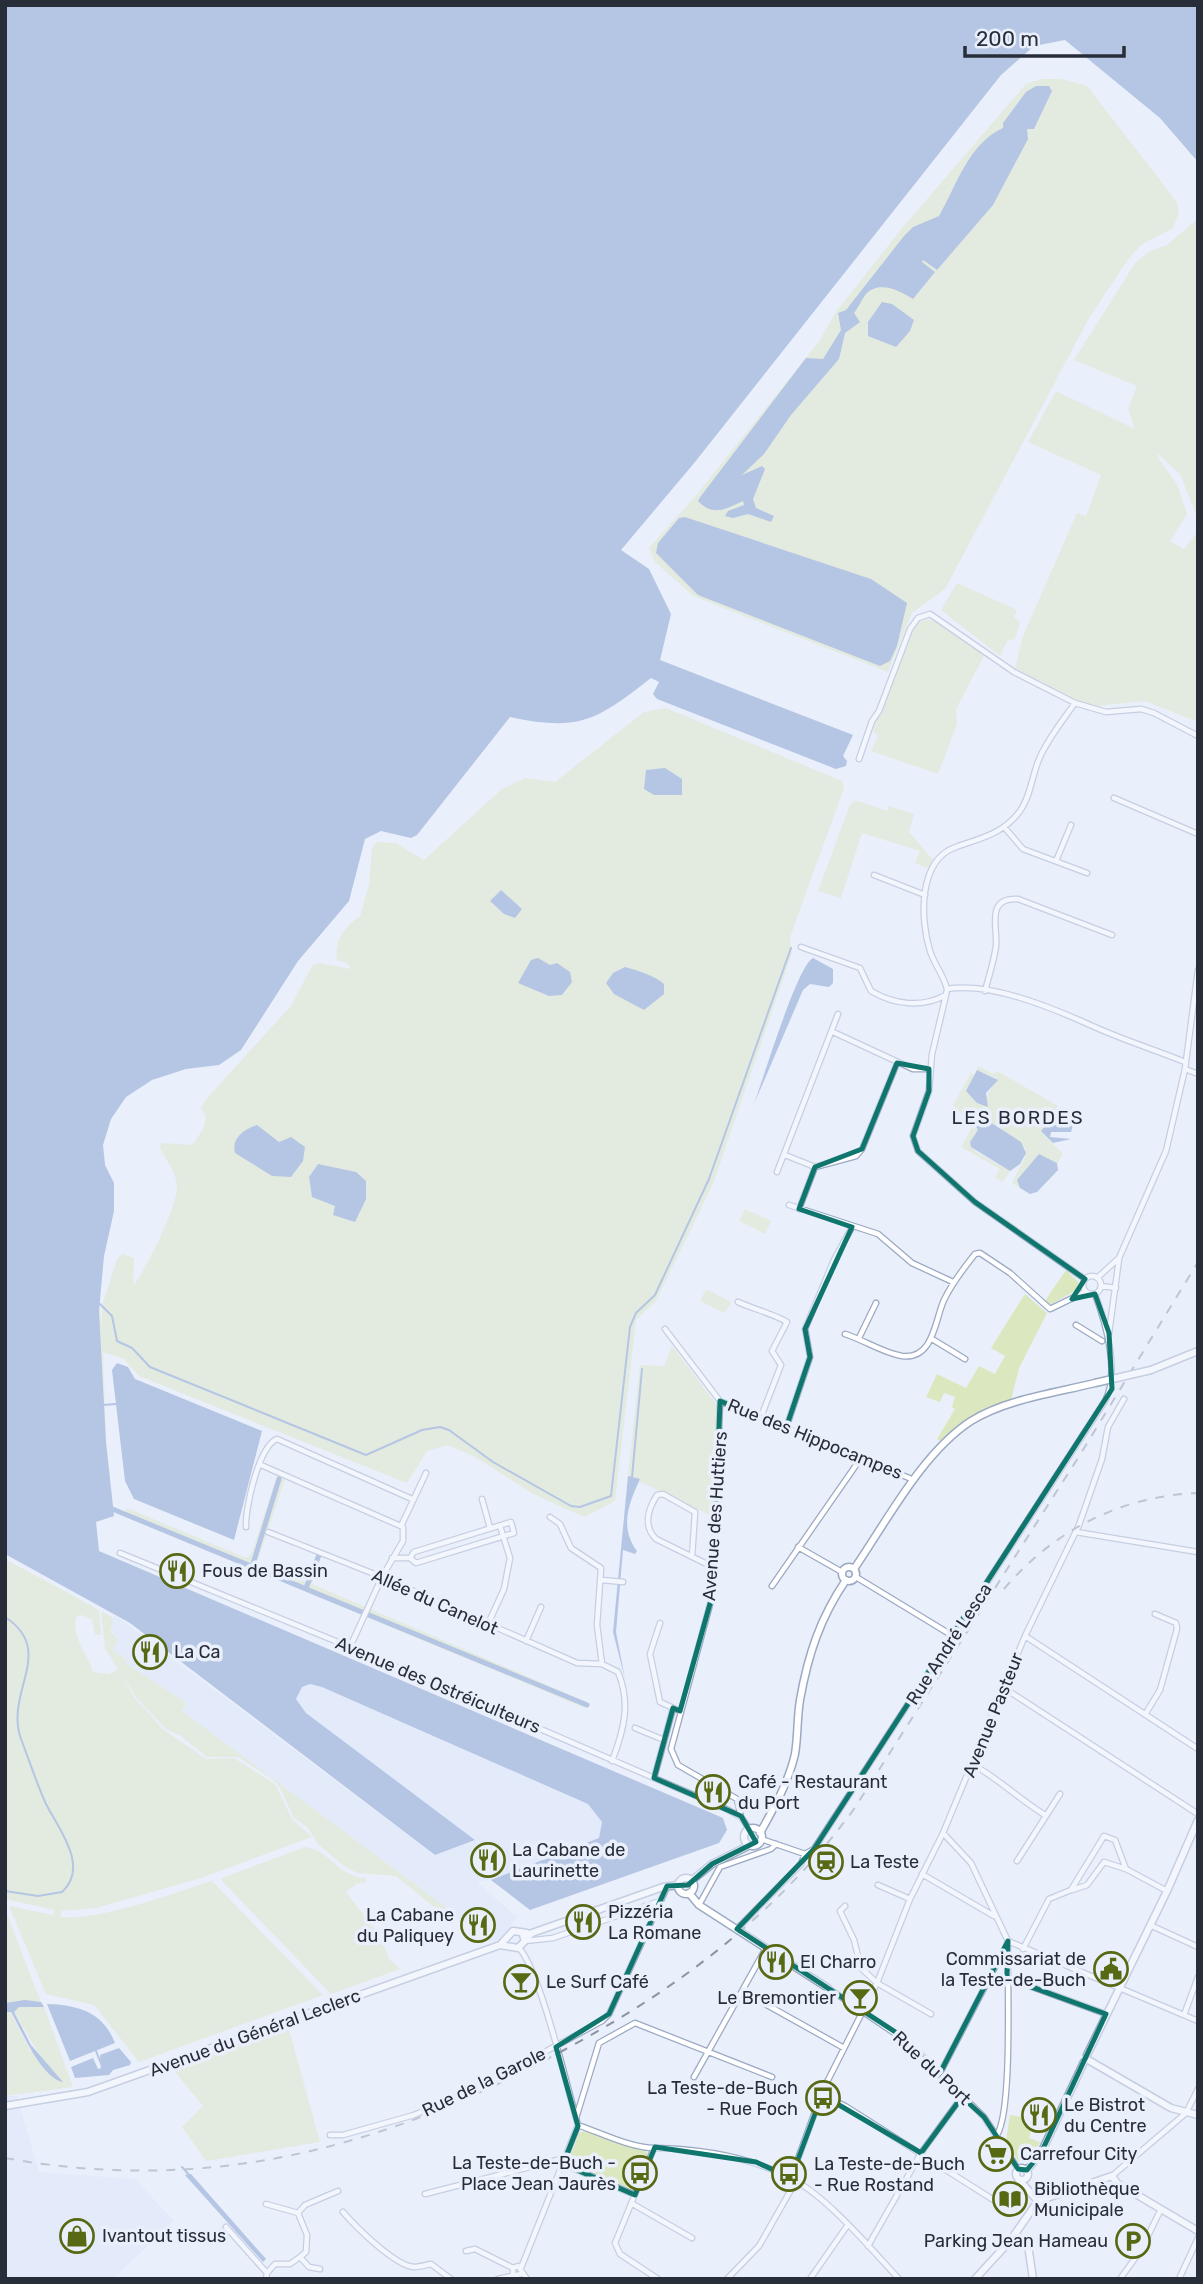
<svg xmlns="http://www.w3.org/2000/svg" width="1203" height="2284" font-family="Rubik,sans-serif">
<rect width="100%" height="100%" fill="#e9effb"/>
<path fill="#dbe6fb" d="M115 1615 434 1855 475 1840 306 1713 296 1698 302 1687 310 1684 323 1687 588 1804 602 1822 599 1838 491 1880 477 1882 517 1917 502 1939 489 1942 182 1711 187 1704 124 1663 126 1659 113 1650 115 1637 110 1623Z
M5 2096H17L39 2172 135 2179 174 2221 113 2279H5Z"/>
<path fill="#dbe7be" d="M1041 79H1062L1087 86 1177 202 1179 212 1173 228 1141 245 1129 258 1089 318 945 589 912 613 888 672 693 596 655 562 649 548 698 493 820 340 835 313 903 227 1026 84Z
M1198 219V519L1180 474 1157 453 1158 458 1177 484 1187 514 1170 541 1184 549 1198 531V722L1145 701 1096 706 1078 701 1015 668 1023 636 1077 513 1086 516 1101 475 1028 442 1056 391 1135 429 1128 409 1137 386 1074 360 1135 263 1150 251 1167 245Z
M957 583 1017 610 1014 617 1020 622 1015 639 1007 641 1000 656 941 610Z
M926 619 939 623 985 654 956 709 957 724 938 774 871 751 878 736 873 732 877 717 916 625Z
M666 708 842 781 844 788 790 937 792 953 713 1184 656 1301 636 1320 615 1501 584 1517 533 1494 477 1458 448 1445 427 1451 407 1483 139 1376 124 1359 103 1352 106 1442 113 1507 5 1167 100 1307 102 1332V1306L117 1259 122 1254 134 1258 133 1286C146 1269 177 1208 177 1187 177 1173 166 1160 160 1148L161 1143 192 1145 204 1128 206 1117 201 1108 208 1097 291 1006 312 966 318 963 352 969 347 963 337 960C334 941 344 927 360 916L369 885 372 849 376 842 396 843 424 860 502 789 525 778 555 782 644 712Z
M855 800 887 811 889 806 914 814 909 832 933 860 930 869 915 863 920 851 862 833 841 898 818 891 850 805Z
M978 1066 994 1074 997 1071 1058 1106 1052 1113 1046 1110 1039 1116 1055 1118 1057 1122 1045 1126 1043 1134 1063 1154 1057 1163 1039 1154 1020 1188 1023 1190 1012 1183 1025 1157V1148L980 1114 971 1116 979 1130 970 1142 976 1152 1010 1171 1003 1182 995 1177 1000 1169 961 1147 973 1125 953 1105 971 1073 974 1074 972 1082 986 1099 996 1078 977 1070Z
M745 1209 771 1221 765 1234 739 1221Z
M1066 1270 1079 1283 1077 1290 1049 1305 1045 1301Z
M706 1289 731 1302 725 1313 700 1301Z
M1025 1294 1047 1313 1019 1368 1011 1400 986 1410 940 1441 937 1439 955 1409 952 1407 955 1397 944 1393 940 1402 926 1397 937 1374 966 1388 979 1366 995 1374 1005 1356 991 1348Z
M672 1346 717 1405 714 1517 628 1476 640 1365 664 1366Z
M277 1476 285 1479 257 1563 305 1582 318 1554 322 1555 312 1584 587 1702 585 1708 124 1516 127 1508 246 1558 251 1555Z
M5 1559 99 1610 101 1635H95L92 1620 82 1615 76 1617C71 1637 88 1653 93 1672L109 1674 118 1669 105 1648 101 1611 113 1618 111 1632 118 1639 113 1650 127 1660 125 1663 187 1703 182 1711 451 1911 450 1914 445 1916 396 1876 357 1873 344 1866 319 1845 307 1827 294 1818 279 1786 272 1779 238 1757H207L181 1736 166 1729 135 1696 120 1672 133 1696 164 1730 206 1759 234 1758 275 1784 292 1819 312 1837 198 1879 96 1908 61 1911V1917C101 1921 172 1893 212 1881L323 1995 139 2062 94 2005 46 1994 9 1906 53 1915 55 1910 5 1899Z
M305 1847C329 1849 339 1878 366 1878V1882L356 1884 346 1892 379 1935 390 1960 400 1969 331 1994 222 1881V1878Z
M5 1908 36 1990 41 2002 5 2003Z
M18 2007H44L73 2087 5 2096V2012H10L29 2048 45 2070 46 2066 14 2012Z
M288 2026 320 2142 206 2161 182 2127 203 2106 171 2067Z
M1010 2115 1034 2119 1029 2138 1040 2142 1032 2158 1019 2162 1006 2141Z
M584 2131 646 2150 649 2157 633 2190 568 2162 579 2133Z"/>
<path fill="#7792c7" d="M5 5H1198V162L1160 118 1065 40 1034 46 1001 75 695 462 621 550 649 569 671 614 660 660 853 735 843 756 847 761 846 766 836 769 657 699 653 694 659 682 651 678C597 720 580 732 510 717L417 835 411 838 381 831 365 839 349 901 298 961 241 1050 219 1065 186 1069 152 1080 126 1097 111 1119 103 1145 105 1165 114 1183V1211L104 1256 99 1311 106 1442 114 1516 96 1522 99 1551 723 1818 727 1830 719 1843 530 1910 491 1880 599 1838 602 1822 588 1804 322 1687 310 1684 302 1687 296 1699 306 1713 475 1840 435 1855 130 1623 5 1554Z
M1036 86H1049L1052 91 1034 129H1027L1028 139 993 205 937 270 923 260 922 262 935 272 913 299C900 291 880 280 866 294 861 300 859 307 854 313L860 322 845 333 839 359 791 415 764 454 742 475 762 466 765 469 753 499 756 508 774 516 771 522 748 514 733 518 725 516 728 511 744 505 743 501C726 509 713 517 698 501L701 496 806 358 823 359 841 330 838 313 846 310 904 236 913 227 939 216C957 185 968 144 1003 128V123L1026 92Z
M882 302 892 304 914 320 910 331 896 347 868 336V322Z
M685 517 871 579 907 603 897 646 890 661 880 666 698 595 656 553 658 543 679 518Z
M665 768 682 779V795H654L644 789 646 770Z
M501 890 522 909 515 918 504 914 490 901Z
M538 958 550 965 557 963 570 972 572 982 562 995 549 996 518 983 531 960Z
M813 958 833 969V983L829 987 810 984 803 990 754 1104C763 1080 797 966 813 958Z
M625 967C639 971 653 975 664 984V994L644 1010 614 994 606 983 613 973Z
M977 1070 998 1080 986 1093 988 1107 977 1103 966 1091Z
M1046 1110 1074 1121 1071 1132H1051L1050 1137 1071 1139 1053 1143 1041 1131 1045 1126 1056 1122 1050 1116 1037 1113Z
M976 1113 1021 1142 1026 1153 1020 1164 1010 1171 971 1147 970 1142 978 1130 971 1119Z
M257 1125 279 1142 291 1137 305 1147 303 1161 291 1177 272 1176 235 1153C231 1138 245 1129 257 1125Z
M1039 1154 1057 1163 1058 1170 1037 1192 1030 1194 1020 1188 1017 1180Z
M318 1164 356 1172 366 1181V1199L355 1222 333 1215 335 1206 312 1197 309 1177Z
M117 1363 128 1367 135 1379 262 1431 234 1540 134 1499 125 1481 112 1370Z
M628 1476 640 1479C629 1503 619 1527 637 1551L635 1554 623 1550 616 1632 625 1679 613 1632Z
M25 2000 41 2002 44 2007H19L14 2012 31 2045 63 2082C41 2078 22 2031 11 2012H5V2003Z
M47 2004C78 2005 103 2012 115 2043L70 2061Z
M119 2048 131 2062 130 2065 113 2070 109 2075 75 2078 71 2067 93 2058 98 2069 101 2068 100 2055Z
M191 2174 266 2259 263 2262 185 2175Z"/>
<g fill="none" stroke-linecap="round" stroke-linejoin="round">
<path stroke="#7792c7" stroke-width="2" d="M100 1304 112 1316 117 1341 132 1348 150 1367 366 1455 422 1430 440 1427 449 1430 493 1462 571 1506 580 1507 611 1496 630 1327 636 1313 655 1295 709 1179 791 948
M103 1405 116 1404
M632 1477 642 1369
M5 1617C57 1651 4 1692 21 1739 28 1757 38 1787 46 1804 58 1828 90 1867 62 1892L38 1896 5 1891
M96 2051 102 2066
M182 2167 190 2176"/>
<path stroke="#7792c7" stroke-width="5" d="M110 1508 587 1705
M252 1567 279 1479
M306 1588 319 1555"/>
<g stroke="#9ba9c3" stroke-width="7">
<path id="street" d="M859 759 872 721 879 711 910 629 918 618 930 614 1014 672 1075 703 1106 712 1141 709 1154 713 1198 736
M1114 798 1198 834
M1005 828 1023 849 1087 873
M1056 861 1071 825
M874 875 925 895
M801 947 860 968 871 991C895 1005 922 1008 946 995L947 989C990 982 1050 1007 1088 1024 1120 1039 1153 1049 1185 1062
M947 989C944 976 934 964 930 951 920 919 918 860 956 847 981 838 1003 834 1020 811 1031 796 1032 774 1040 757 1049 737 1063 720 1075 703
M985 991C989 976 994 961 996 946 998 928 985 897 1018 899L1112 935
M946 995 932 1054 929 1091 913 1136 918 1151 975 1202 1085 1279
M833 1032 913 1069H929
M1185 1069 1198 1074
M785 1155 815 1167
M777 1172 838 1014
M789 1205 878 1234 912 1263 953 1282
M799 1209 815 1167 856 1156 862 1149 897 1063
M1083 1285a9 9 0 1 1 18 0a9 9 0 1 1-18 0Z
M1097 1278 1119 1258 1166 1151 1185 1069 1198 970
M1101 1286 1116 1288
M738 1302C751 1308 779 1316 787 1322L772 1351 781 1365 761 1417
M1076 1325 1102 1341
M665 1329 720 1401 914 1480
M1109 1333 1119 1259
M845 1334C864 1340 883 1353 902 1356 934 1360 935 1319 944 1300 952 1283 963 1269 975 1254L980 1253 1010 1273 1050 1309 1085 1292
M859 1338 876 1303
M932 1339 965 1359
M720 1401 713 1593 671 1749 678 1765 737 1799 741 1817
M786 1428 810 1357 805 1329 834 1260 852 1227
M261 1465 403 1527V1541L382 1577 350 1647
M482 1499 490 1528
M550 1517 560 1524 571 1548 601 1568 597 1625 602 1664 618 1672C631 1703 624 1730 612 1761
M511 1522 514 1533 416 1563 410 1558 414 1552Z
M402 1524 426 1473
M246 1527C245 1508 259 1446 277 1439L412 1499
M268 1532 382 1577 577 1663 602 1664
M1076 1532 1198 1552
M798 1547 842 1572
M120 1553 350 1647 726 1809 741 1817 749 1829
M692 1557 695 1512 663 1494 657 1495C648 1509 643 1526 656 1539L715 1568
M392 1558H410
M856 1577 953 1636
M602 1580 623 1582
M772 1586 861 1458
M660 1623 650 1654 660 1702 680 1711
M488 1624 504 1589 510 1558 500 1526
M1025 1636 1198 1749
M526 1641 541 1607
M1004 1688 1198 1814
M1146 1713 1160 1690 1177 1629 1176 1623 1155 1614
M635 1728 664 1740
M972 1764C999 1779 1019 1799 1045 1815
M654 1778 673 1708
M943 1833 971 1863 1008 1941 1198 2021
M761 1839 805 1854
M1017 1861 1060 1794
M922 1874 994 1916
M878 1885 910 1899
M1072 1890 1087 1885 1104 1862 1126 1869
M699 1905 720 1867 771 1849 776 1844
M845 1906 840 1911 854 1940 861 1968 877 1983 931 2014
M1150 1925 1198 1947
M737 1929 801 1864 805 1854 814 1849 1105 1401C1120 1373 1106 1323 1095 1294
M525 1941 553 1938 660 1901
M519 1948C540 1970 568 2090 578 2125
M1023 1949 1049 1899 1071 1890 1104 1836 1115 1840 1126 1869 1167 1891
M1008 1978 1106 2014
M828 1988 909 2043 984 2117 1018 2169
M742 1991 844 2048
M1184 2015 1198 1977
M939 2075 1008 1942
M694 2077 766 1948
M822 2095 845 2106 992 2199
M576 2118 599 2043 635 2023 772 2077
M578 2125C601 2133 631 2148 655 2148 703 2149 752 2157 794 2180 828 2198 872 2250 899 2279
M330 2135H343L414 2115 478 2088 602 2021 609 2014 667 1887
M997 2135C1013 2109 1007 1979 1008 1941
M654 2148 615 2243 620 2254 658 2279
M563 2164 635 2195
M1112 2176 1186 2113 1198 2089
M791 2178 823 2090 877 1983 910 1899 943 1833 1025 1636 1079 1525 1102 1459 1108 1427 1124 1399
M425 2194 565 2158
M631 2203 692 2238
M266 2204 298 2213 305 2205 338 2191
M343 2212C355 2226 395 2266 414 2267 419 2267 426 2265 431 2264L451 2279
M298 2213 307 2235 306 2252 300 2257
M226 2227 267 2273 266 2279
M868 2246 921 2153 962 2097
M466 2251 475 2249 513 2268
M521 2268 578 2125
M267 2273 275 2264H290L300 2257 309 2267 320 2269
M513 2274V2268L518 2266 527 2279
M498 2279 521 2274
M727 2279 759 2246 796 2181
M810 2279 847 2226
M1120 2279 1141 2250 1161 2209
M1179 2279 1198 2238"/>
</g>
<g stroke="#9ba9c3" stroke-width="9">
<path id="secondary" d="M1151 1370 1198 1351
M842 1574a7 7 0 1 1 14 0a7 7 0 1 1-14 0Z
M854 1569C887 1521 922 1453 971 1421 1007 1399 1055 1393 1095 1383
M744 1837a9 9 0 1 1 18 0a9 9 0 1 1-18 0Z
M760 1833C774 1808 789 1781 795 1754 798 1736 797 1718 800 1700 808 1655 820 1618 846 1580
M678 1886a8 8 0 1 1 16 0a8 8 0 1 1-16 0Z
M691 1881 712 1864 750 1845
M689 1893 699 1905 828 1988
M525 1939 532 1933 663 1887 678 1885
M500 1945 513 1931 527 1933
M1087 2055 1167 1891 1198 1820
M1090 2061 1171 2108 1198 2115
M5 2106 88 2092 500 1945 518 1948 525 1941 522 1932
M1016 2174a6 6 0 1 1 12 0a6 6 0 1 1-12 0Z
M1027 2170 1041 2153 1084 2062
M1019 2180 1038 2201
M1038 2201 1112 2176 1117 2183 1198 2231
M1015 2234 1028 2245 1033 2279
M975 2279 1010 2241 1038 2201"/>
</g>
<use href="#street" stroke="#fff" stroke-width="4.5"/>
<use href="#secondary" stroke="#fff" stroke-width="6"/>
<path stroke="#8d939f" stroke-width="2" stroke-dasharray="9 9" stroke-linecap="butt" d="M1004 1589C1053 1531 1120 1496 1198 1493
M5 2158C209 2195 386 2148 564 2050 679 1988 777 1914 854 1809L1078 1458 1198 1262"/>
<g stroke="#9ba9c3" stroke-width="9" stroke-linecap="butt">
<path id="secondary-bridge" d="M1095 1383 1151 1370"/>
</g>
<use href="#secondary-bridge" stroke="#fff" stroke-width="6"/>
</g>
<path d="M0 0H1203V2284H0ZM897 1063 929 1069V1091L913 1136 918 1151 975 1202 1085 1279 1072 1299 1095 1294 1109 1333 1112 1389 814 1849 737 1929 900 2035 939 2075 1008 1941 1007 1978 1106 2014 1041 2153 1027 2170 1018 2169 984 2117 962 2097 921 2153 822 2095 791 2178 756 2162 655 2147 635 2195 563 2164 578 2126 556 2047 609 2014 667 1886 688 1885 712 1864 756 1842 741 1816 654 1778 673 1708 680 1711 713 1593 720 1401 786 1428 810 1357 805 1329 852 1227 799 1209 815 1167 862 1149Z" fill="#e9effb" fill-opacity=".55" fill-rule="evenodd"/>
<path fill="none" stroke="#0f766e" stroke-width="5" stroke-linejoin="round" d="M897 1063 929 1069V1091L913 1136 918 1151 975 1202 1085 1279 1072 1299 1095 1294 1109 1333 1112 1389 814 1849 737 1929 900 2035 939 2075 1008 1941 1007 1978 1106 2014 1041 2153 1027 2170 1018 2169 984 2117 962 2097 921 2153 822 2095 791 2178 756 2162 655 2147 635 2195 563 2164 578 2126 556 2047 609 2014 667 1886 688 1885 712 1864 756 1842 741 1816 654 1778 673 1708 680 1711 713 1593 720 1401 786 1428 810 1357 805 1329 852 1227 799 1209 815 1167 862 1149Z"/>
<defs>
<g id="restaurant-ring" transform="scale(1.75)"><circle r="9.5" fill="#e9effb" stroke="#586914" stroke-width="1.5"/><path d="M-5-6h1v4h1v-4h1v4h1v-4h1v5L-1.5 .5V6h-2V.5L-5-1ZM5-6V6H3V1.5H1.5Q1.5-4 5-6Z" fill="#586914"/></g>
<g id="station-ring" transform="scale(1.75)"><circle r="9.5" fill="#e9effb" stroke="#586914" stroke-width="1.5"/><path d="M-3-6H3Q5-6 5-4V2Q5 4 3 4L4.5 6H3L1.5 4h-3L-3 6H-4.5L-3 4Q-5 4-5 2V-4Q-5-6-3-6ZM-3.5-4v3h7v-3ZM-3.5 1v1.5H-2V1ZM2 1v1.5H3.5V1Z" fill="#586914"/></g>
<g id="civic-ring" transform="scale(1.75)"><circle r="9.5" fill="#e9effb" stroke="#586914" stroke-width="1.5"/><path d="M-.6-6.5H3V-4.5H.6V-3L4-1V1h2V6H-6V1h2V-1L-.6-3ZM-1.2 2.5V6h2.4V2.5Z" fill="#586914"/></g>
<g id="bar-ring" transform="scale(1.75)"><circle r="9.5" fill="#e9effb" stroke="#586914" stroke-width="1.5"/><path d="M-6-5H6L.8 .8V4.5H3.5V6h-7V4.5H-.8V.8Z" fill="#586914"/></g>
<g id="bus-ring" transform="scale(1.75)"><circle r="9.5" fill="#e9effb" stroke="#586914" stroke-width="1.5"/><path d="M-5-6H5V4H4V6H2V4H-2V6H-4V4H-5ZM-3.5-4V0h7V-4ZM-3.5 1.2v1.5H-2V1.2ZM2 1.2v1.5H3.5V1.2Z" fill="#586914"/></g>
<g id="supermarket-ring" transform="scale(1.75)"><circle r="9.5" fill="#e9effb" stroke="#586914" stroke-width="1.5"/><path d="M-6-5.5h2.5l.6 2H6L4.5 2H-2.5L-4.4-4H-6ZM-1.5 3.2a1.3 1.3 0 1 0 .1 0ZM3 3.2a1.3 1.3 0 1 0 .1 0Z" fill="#586914"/></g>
<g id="library-ring" transform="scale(1.75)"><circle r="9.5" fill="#e9effb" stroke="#586914" stroke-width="1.5"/><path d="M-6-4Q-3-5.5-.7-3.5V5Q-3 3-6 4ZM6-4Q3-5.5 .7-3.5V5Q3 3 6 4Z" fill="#586914"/></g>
<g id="shop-ring" transform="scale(1.75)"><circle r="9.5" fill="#e9effb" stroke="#586914" stroke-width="1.5"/><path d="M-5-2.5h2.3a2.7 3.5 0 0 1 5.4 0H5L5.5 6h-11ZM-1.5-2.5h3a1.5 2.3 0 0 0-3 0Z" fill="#586914"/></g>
<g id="parking-ring" transform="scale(1.75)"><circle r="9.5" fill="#e9effb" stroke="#586914" stroke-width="1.5"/><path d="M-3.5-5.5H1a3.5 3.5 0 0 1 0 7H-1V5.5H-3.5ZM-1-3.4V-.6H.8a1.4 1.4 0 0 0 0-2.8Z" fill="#586914"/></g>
</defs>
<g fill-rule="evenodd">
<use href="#restaurant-ring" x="177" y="1571"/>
<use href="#restaurant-ring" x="150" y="1652"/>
<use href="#restaurant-ring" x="713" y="1792"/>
<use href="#restaurant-ring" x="488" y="1860"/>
<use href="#station-ring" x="826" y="1862"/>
<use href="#restaurant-ring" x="583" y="1922"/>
<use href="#restaurant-ring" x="478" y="1925"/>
<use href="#restaurant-ring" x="776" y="1962"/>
<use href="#civic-ring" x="1111" y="1969"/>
<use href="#bar-ring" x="521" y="1982"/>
<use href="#bar-ring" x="860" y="1998"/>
<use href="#bus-ring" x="823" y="2098"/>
<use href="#restaurant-ring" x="1039" y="2115"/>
<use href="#supermarket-ring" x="996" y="2154"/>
<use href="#bus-ring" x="640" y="2173"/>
<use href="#bus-ring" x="789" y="2174"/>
<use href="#library-ring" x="1010" y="2199"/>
<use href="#shop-ring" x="77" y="2236"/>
<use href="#parking-ring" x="1133" y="2241"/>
</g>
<g text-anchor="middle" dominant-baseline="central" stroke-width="7" stroke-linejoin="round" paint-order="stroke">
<g font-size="18" fill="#282e39" stroke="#e9effb">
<text transform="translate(815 1439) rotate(22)">Rue des Hippocampes</text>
<text transform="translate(715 1516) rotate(-86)">Avenue des Huttiers</text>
<text transform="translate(435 1602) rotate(24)">Allée du Canelot</text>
<text transform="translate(949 1644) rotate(-57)">Rue André Lesca</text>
<text transform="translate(438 1685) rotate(23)">Avenue des Ostréiculteurs</text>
<text transform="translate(993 1715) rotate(-68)">Avenue Pasteur</text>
<text transform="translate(255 2033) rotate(-20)">Avenue du Général Leclerc</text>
<text transform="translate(932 2068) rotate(43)">Rue du Port</text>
<text transform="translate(484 2082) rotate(-26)">Rue de la Garole</text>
</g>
<g font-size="18" fill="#282e39" stroke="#e9effb" text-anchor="start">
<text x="202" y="1571">Fous de Bassin</text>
<text x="174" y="1652">La Ca</text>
<text x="738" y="1782">Café - Restaurant<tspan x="738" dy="21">du Port</tspan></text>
<text x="512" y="1850">La Cabane de<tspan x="512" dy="21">Laurinette</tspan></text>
<text x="850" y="1862">La Teste</text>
<text x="608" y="1912">Pizzéria<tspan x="608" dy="21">La Romane</tspan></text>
<text x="454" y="1915" text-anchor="end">La Cabane<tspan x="454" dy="21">du Paliquey</tspan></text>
<text x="1086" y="1959" text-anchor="end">Commissariat de<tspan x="1086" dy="21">la Teste-de-Buch</tspan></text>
<text x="800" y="1962">El Charro</text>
<text x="546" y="1982">Le Surf Café</text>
<text x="836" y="1998" text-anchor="end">Le Bremontier</text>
<text x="798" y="2088" text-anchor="end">La Teste-de-Buch<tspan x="798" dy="21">- Rue Foch</tspan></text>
<text x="1064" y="2105">Le Bistrot<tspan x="1064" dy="21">du Centre</tspan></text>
<text x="1020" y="2154">Carrefour City</text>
<text x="616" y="2163" text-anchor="end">La Teste-de-Buch -<tspan x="616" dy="21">Place Jean Jaurès</tspan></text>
<text x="814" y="2164">La Teste-de-Buch<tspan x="814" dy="21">- Rue Rostand</tspan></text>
<text x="1034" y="2189">Bibliothèque<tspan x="1034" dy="21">Municipale</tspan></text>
<text x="102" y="2236">Ivantout tissus</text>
<text x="1108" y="2241" text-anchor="end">Parking Jean Hameau</text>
</g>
<g font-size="19" letter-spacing="2" fill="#282e39" stroke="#e9effb">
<text x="1018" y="1117">LES BORDES</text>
</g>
</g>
<rect width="1203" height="2284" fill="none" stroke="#282e39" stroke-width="14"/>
<path d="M965 46v10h159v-10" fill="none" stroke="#282e39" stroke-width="3.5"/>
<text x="976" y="46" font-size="21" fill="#282e39" stroke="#e9effb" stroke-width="5" paint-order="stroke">200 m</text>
</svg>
